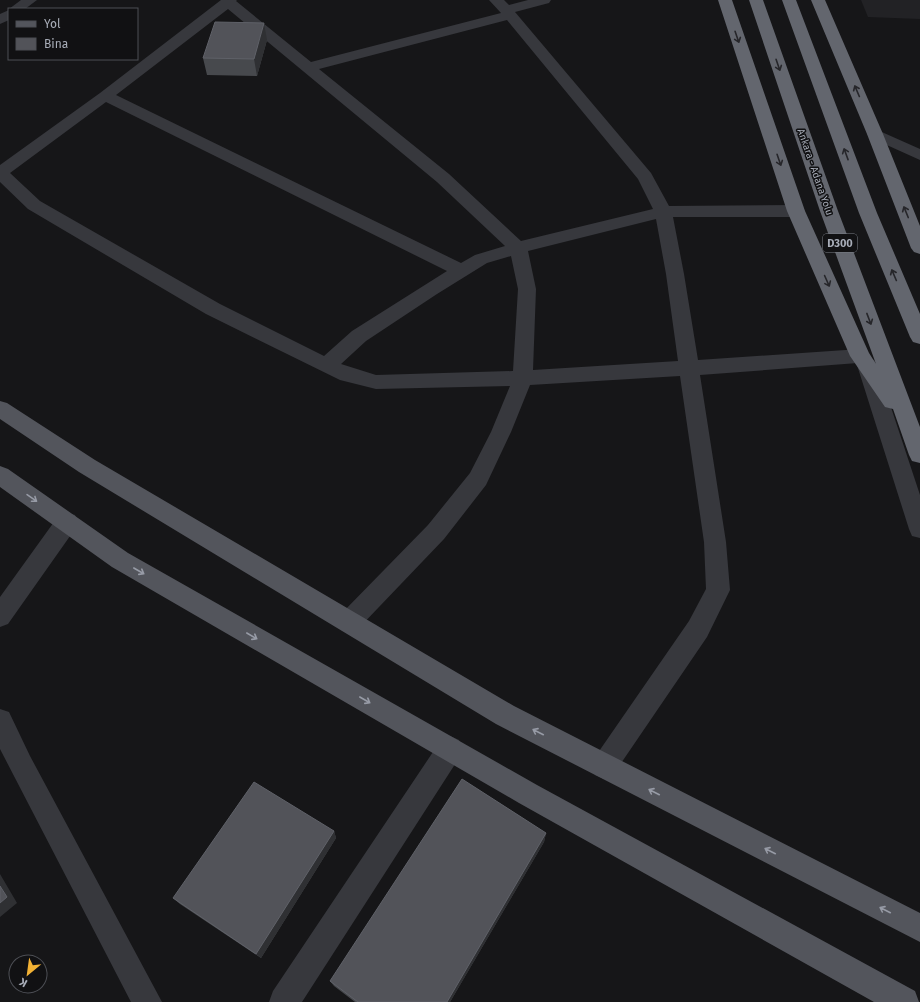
<svg xmlns="http://www.w3.org/2000/svg" width="920" height="1002" font-family="'Fira Sans',sans-serif">
<rect width="100%" height="100%" fill="#161618"/>
<path fill="#222225" d="M861 0H920V19L868 17Z"/>
<g fill="none" stroke-linecap="round" stroke-linejoin="round">
<path fill="#37383d" fill-rule="evenodd" d="M21 0H37L25 9H9Z
M221 0H237L236 1 311 62 501 13 489 0H504L509 5 528 0H551L549 3 515 12 651 173 669 206 796 205 802 207 805 211 802 215 796 217H673L684 274 698 360 860 349 867 351 870 356 869 358 874 360 877 365 920 495V538L912 536 909 529 857 365 858 363 700 375 726 542 730 590 707 637 613 775 604 779 595 775 591 766 595 757 689 621 706 589 704 542 680 376 530 385 511 432 486 485 444 539 357 630 349 633 341 630 337 622 341 614 428 525 470 473 491 432 510 386 376 389 340 380 206 314 28 209 0 182V165L100 93ZM228 9 437 182 505 246 475 255 461 263 116 95ZM507 20 638 179 653 209 521 241 449 174 319 69ZM106 102 447 271 352 331 324 356 220 304 40 201 10 173ZM656 219 666 274 678 361 533 370 536 289 528 251ZM511 256 518 289 513 371 376 375 341 364 366 341 437 294 487 263Z
M9 10V20L0 24V14Z
M875 129 920 149V160L869 137 867 134 869 131Z
M67 513 75 515 78 522 75 529 8 624 0 627V597L59 515Z
M0 709 9 712 30 756 162 1002H131L0 749Z
M450 736 459 740 463 749 459 758 302 1002H269L273 991 441 740Z"/>
<path fill="#53555c" fill-rule="evenodd" d="M0 401 7 403 95 460 514 706 920 913V942L496 724 79 472 0 419Z
M0 466 8 469 128 553 537 785 915 991 919 1002H874L519 803 112 567 0 487Z"/>
<path fill="#63666e" fill-rule="evenodd" d="M718 0H732L805 211 869 353 876 364 820 211 749 0H763L838 211 920 427V463L912 461 909 455 893 409 885 407 850 356 787 211Z
M782 0H796L877 213 920 314V344L913 342 910 337 859 213Z
M811 0H825L883 134 920 226V254L914 252 911 248 867 134Z"/>
</g>
<path fill="#47494d" d="M267 40 257 76 207 75 203 58Z
M334 831 336 838 261 958 180 904 173 898Z
M546 833 544 842 450 1002H355L334 986 330 981Z"/>
<path fill="#2f3033" d="M264 23 267 40 257 76 254 59Z
M334 831 336 838 261 958 256 954Z
M546 833 544 842 450 1002H447Z
M0 874 17 903 0 917Z"/>
<path fill="#525359" stroke="#5f6168" d="M215 22 264 23 254 59 203 58Z
M462 779 546 833 447 1002H358L330 981Z
M254 782 334 831 256 954 173 898Z
M0 886 7 897 0 903Z"/>
<defs><path id="oneway-shaft" d="M-6 0H5M1.5-3L5.5 0L1.5 3" fill="none" stroke-width="1.6" stroke-linecap="round" stroke-linejoin="round"/></defs>
<g stroke="#26262a">
<use href="#oneway-shaft" transform="translate(737 37) rotate(71)"/>
<use href="#oneway-shaft" transform="translate(778 65) rotate(71)"/>
<use href="#oneway-shaft" transform="translate(857 91) rotate(-113)"/>
<use href="#oneway-shaft" transform="translate(846 154) rotate(-110)"/>
<use href="#oneway-shaft" transform="translate(779 160) rotate(71)"/>
<use href="#oneway-shaft" transform="translate(906 212) rotate(-112)"/>
<use href="#oneway-shaft" transform="translate(894 275) rotate(-113)"/>
<use href="#oneway-shaft" transform="translate(827 281) rotate(66)"/>
<use href="#oneway-shaft" transform="translate(869 319) rotate(69)"/>
</g>
<g stroke="#979ba6">
<use href="#oneway-shaft" transform="translate(32 498) rotate(35)"/>
<use href="#oneway-shaft" transform="translate(139 571) rotate(30)"/>
<use href="#oneway-shaft" transform="translate(252 636) rotate(30)"/>
<use href="#oneway-shaft" transform="translate(365 700) rotate(30)"/>
<use href="#oneway-shaft" transform="translate(538 732) rotate(-153)"/>
<use href="#oneway-shaft" transform="translate(654 792) rotate(-153)"/>
<use href="#oneway-shaft" transform="translate(770 851) rotate(-153)"/>
<use href="#oneway-shaft" transform="translate(885 910) rotate(-153)"/>
</g>
<g text-anchor="middle" dominant-baseline="central" stroke-width="3" stroke-linejoin="round" paint-order="stroke">
<g font-size="10" fill="#a8adb8" stroke="#111113">
<text transform="translate(815 172) rotate(71)">Ankara - Adana Yolu</text>
</g>
<rect fill="#111113" stroke="#7b7e86" stroke-width="1" x="823" y="234" width="34" height="18" rx="3"/>
<g font-size="11" font-weight="bold" fill="#a8adb8">
<text x="840" y="243">D300</text>
</g>
</g>
<rect x="8" y="8" width="130" height="52" fill="#111113" stroke="#4d4f55"/>
<rect x="16" y="21" width="20" height="6" fill="#53555c" stroke="#4d4f55"/>
<text x="44" y="28" font-size="12" fill="#a8adb8">Yol</text>
<rect x="16" y="38" width="20" height="12" fill="#525359" stroke="#4d4f55"/>
<text x="44" y="48" font-size="12" fill="#a8adb8">Bina</text>
<g transform="translate(28 974) rotate(209)"><circle r="19" fill="#111113" stroke="#4d4f55"/>
<path d="M0-3L7 15L0 10L-7 15Z" fill="#f2b134"/>
<text y="-6" font-size="11" font-weight="bold" text-anchor="middle" fill="#a8adb8">K</text>
</g>
</svg>
